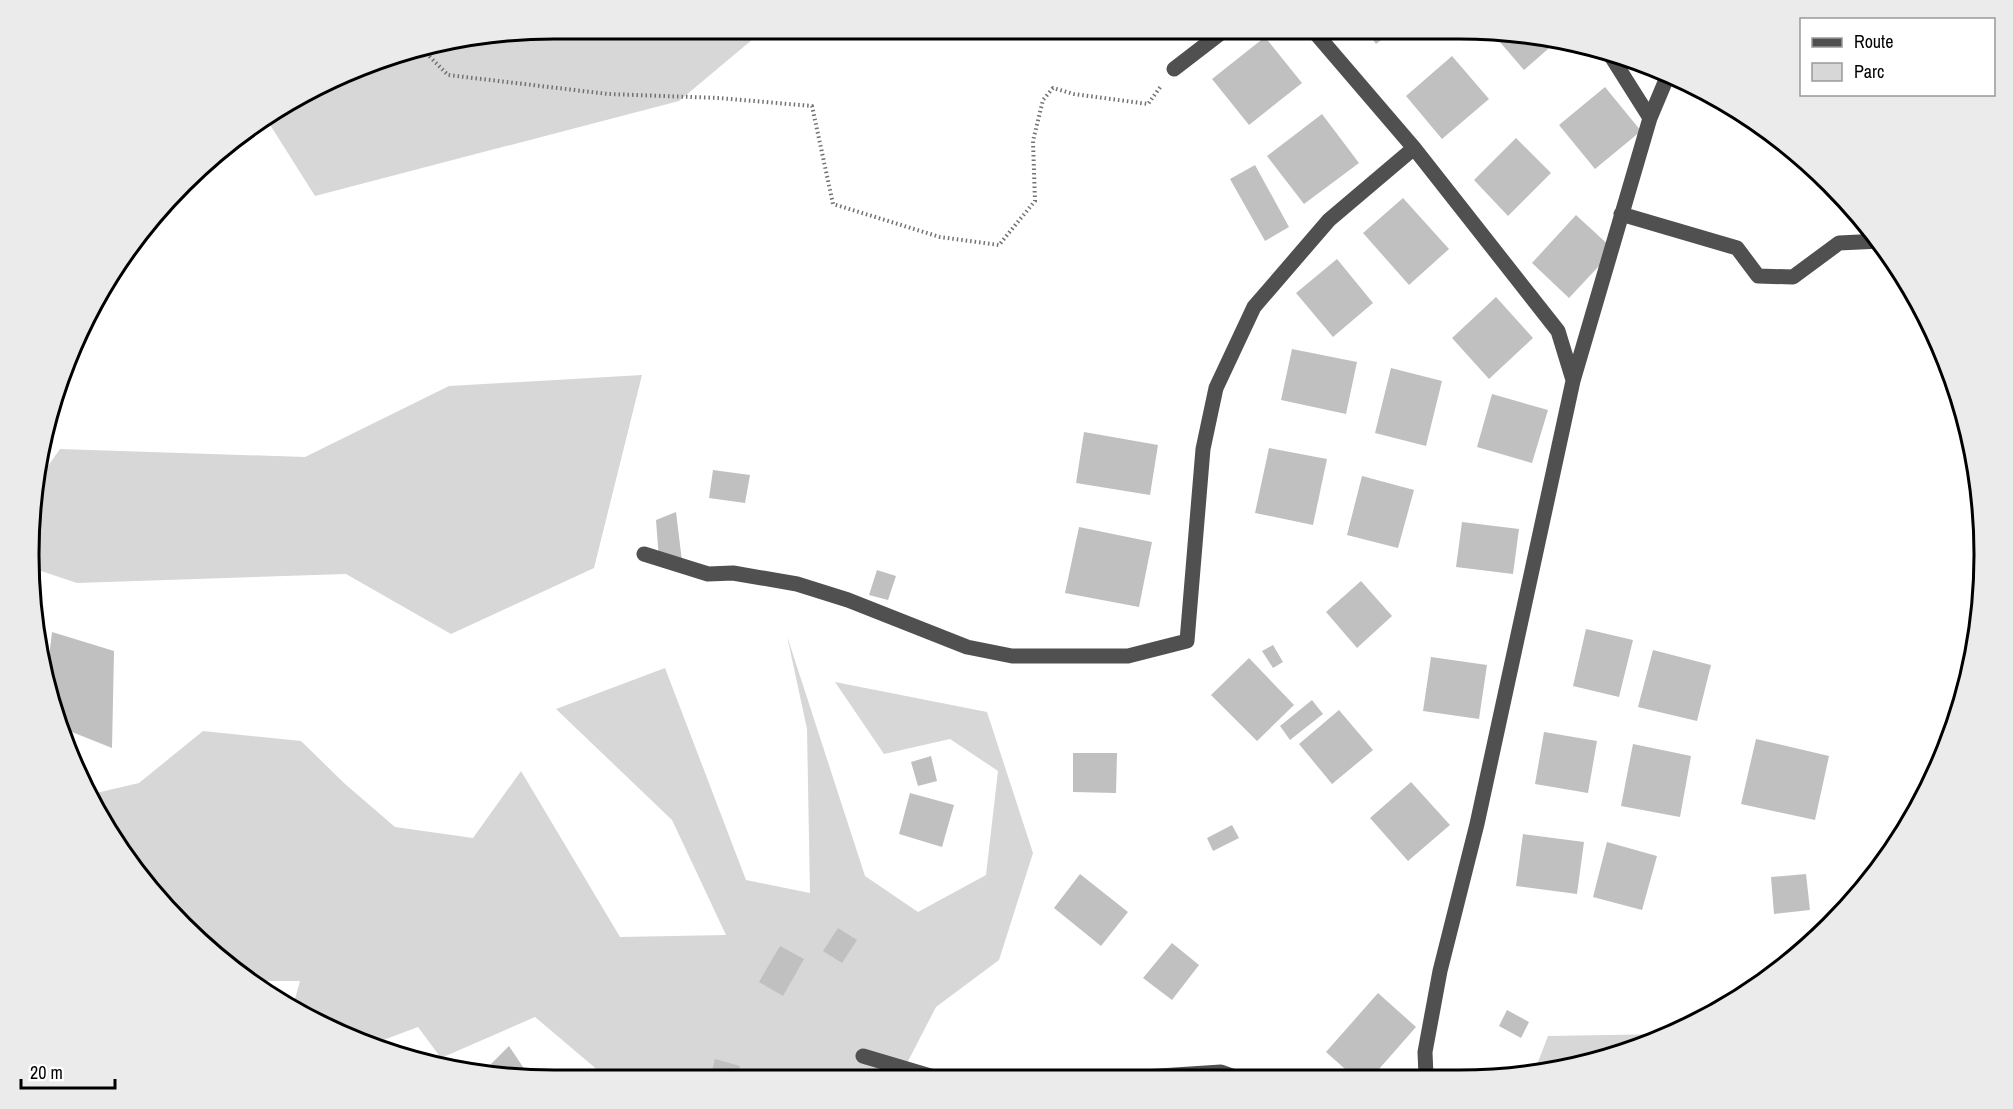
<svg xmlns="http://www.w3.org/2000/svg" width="2013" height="1109" font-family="'Archivo Narrow',sans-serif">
<rect width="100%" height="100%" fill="#fff"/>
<path fill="#d7d7d7" d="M555 29H765L679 101 315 196 267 120 386 56Z
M642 375 594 568 451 634 346 574 77 583 32 568 41 476 60 449 305 457 449 386Z
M787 636 865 876 918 912 986 875 998 771 950 739 884 754 835 682 987 712 1033 853 999 960 936 1007 905 1067 887 1078 600 1079V1072L535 1017 441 1058 418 1027 370 1045 292 1010 300 981H257L159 901 92 794 139 783 203 731 301 741 344 783 395 827 473 838 521 771 620 937 726 935 672 820 556 709 665 668 746 880 810 893 807 729Z
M1666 1034 1628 1052 1533 1075 1548 1036Z"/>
<path fill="#c0c0c0" d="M1365 29H1395L1376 44Z
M1498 31 1556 42 1524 70 1493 34Z
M1265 37 1302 83 1249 125 1212 79Z
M1452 56 1489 99 1442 139 1406 96Z
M1605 87 1641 131 1595 169 1559 125Z
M1322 114 1359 163 1304 204 1267 156Z
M1516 138 1551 173 1508 216 1474 180Z
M1255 165 1289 227 1265 241 1230 179Z
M1403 198 1449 249 1409 285 1363 233Z
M1576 215 1614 250 1569 298 1532 263Z
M1337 259 1373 303 1333 337 1296 293Z
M1496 297 1533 338 1489 379 1452 338Z
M1292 349 1357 362 1346 414 1281 400Z
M1391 368 1442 381 1426 446 1375 433Z
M1492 394 1548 410 1532 463 1477 447Z
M1084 432 1158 445 1150 495 1076 483Z
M1269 448 1327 459 1313 525 1255 513Z
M713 470 750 475 745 503 709 498Z
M1362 476 1414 490 1398 548 1347 535Z
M676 512 682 561 659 560 656 520Z
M1462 522 1519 529 1513 574 1456 567Z
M1079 527 1152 542 1139 607 1065 593Z
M877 570 896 576 888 600 869 595Z
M1361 581 1392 616 1357 648 1326 612Z
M1586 629 1633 640 1619 697 1573 686Z
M52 632 114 651 112 748 62 728 48 666Z
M1273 645 1283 662 1273 668 1262 651Z
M1653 650 1711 665 1697 721 1638 707Z
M1431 657 1487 665 1479 719 1423 711Z
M1249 658 1294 705 1257 741 1211 695Z
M1312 700 1323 714 1290 740 1280 726Z
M1339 710 1373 750 1332 784 1299 744Z
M1544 732 1597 741 1588 793 1535 784Z
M1756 739 1829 756 1815 820 1741 804Z
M1633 744 1691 756 1680 817 1621 806Z
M1073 753H1117L1116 793 1073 792Z
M931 756 937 781 918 786 911 762Z
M1411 782 1450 825 1408 861 1370 818Z
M910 793 954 805 942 847 899 834Z
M1232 825 1239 838 1213 851 1207 838Z
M1523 834 1584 842 1577 894 1516 886Z
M1607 842 1657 856 1642 910 1593 897Z
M1080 874 1128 912 1101 946 1054 908Z
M1806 874 1810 910 1774 914 1771 877Z
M838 928 857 940 842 963 823 951Z
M1172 943 1199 965 1172 1000 1143 978Z
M780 946 804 959 783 996 759 982Z
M1378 993 1416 1027 1372 1077H1354L1326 1052Z
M1507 1010 1529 1022 1521 1038 1499 1026Z
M509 1046 531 1079 483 1072Z
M715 1059 740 1066 737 1079H710Z"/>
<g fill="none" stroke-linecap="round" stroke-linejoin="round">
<path stroke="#727272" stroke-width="4" stroke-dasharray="1.5 3" stroke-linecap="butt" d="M423 50 448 75 608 94 719 98 812 106 833 204 940 237 999 245 1035 201 1033 141 1043 100 1053 88 1074 94 1148 104 1161 86"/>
<path stroke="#505050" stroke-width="15" d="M1312 29 1414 148 1558 331 1573 380
M1609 53 1650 118
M1174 69 1226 29
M1621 214 1737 248 1758 276 1793 277 1839 243 1880 241
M644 554 708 574 733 573 797 584 848 600 967 647 1012 656H1128L1187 641 1203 449 1216 388 1254 307 1329 220 1414 148
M863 1056 937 1078
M1426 1076 1425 1052 1440 971 1477 824 1573 381 1650 118 1668 75
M1144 1077 1221 1072 1235 1077"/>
</g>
<path d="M0 0H2013V1109H0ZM554 39H1459A515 515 0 0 1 1974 554V555A515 515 0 0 1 1459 1070H554A515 515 0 0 1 39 555V554A515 515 0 0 1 554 39Z" fill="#ebebeb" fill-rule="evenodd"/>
<path fill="none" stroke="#000" stroke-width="3" d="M554 39H1459A515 515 0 0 1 1974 554V555A515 515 0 0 1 1459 1070H554A515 515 0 0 1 39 555V554A515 515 0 0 1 554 39Z"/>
<rect x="1800" y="18" width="195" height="78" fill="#ffffff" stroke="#999999" stroke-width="1.5"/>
<rect x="1812" y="38" width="30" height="9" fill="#505050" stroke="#999999" stroke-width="1.5"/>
<text x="1854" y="48" font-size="18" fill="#000000">Route</text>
<rect x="1812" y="63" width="30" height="18" fill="#d7d7d7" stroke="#999999" stroke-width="1.5"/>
<text x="1854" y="78" font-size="18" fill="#000000">Parc</text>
<path d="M21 1079v9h94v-9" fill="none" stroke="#000000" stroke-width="3"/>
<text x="30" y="1079" font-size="18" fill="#000000" stroke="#ffffff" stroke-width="4.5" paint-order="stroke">20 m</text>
</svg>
